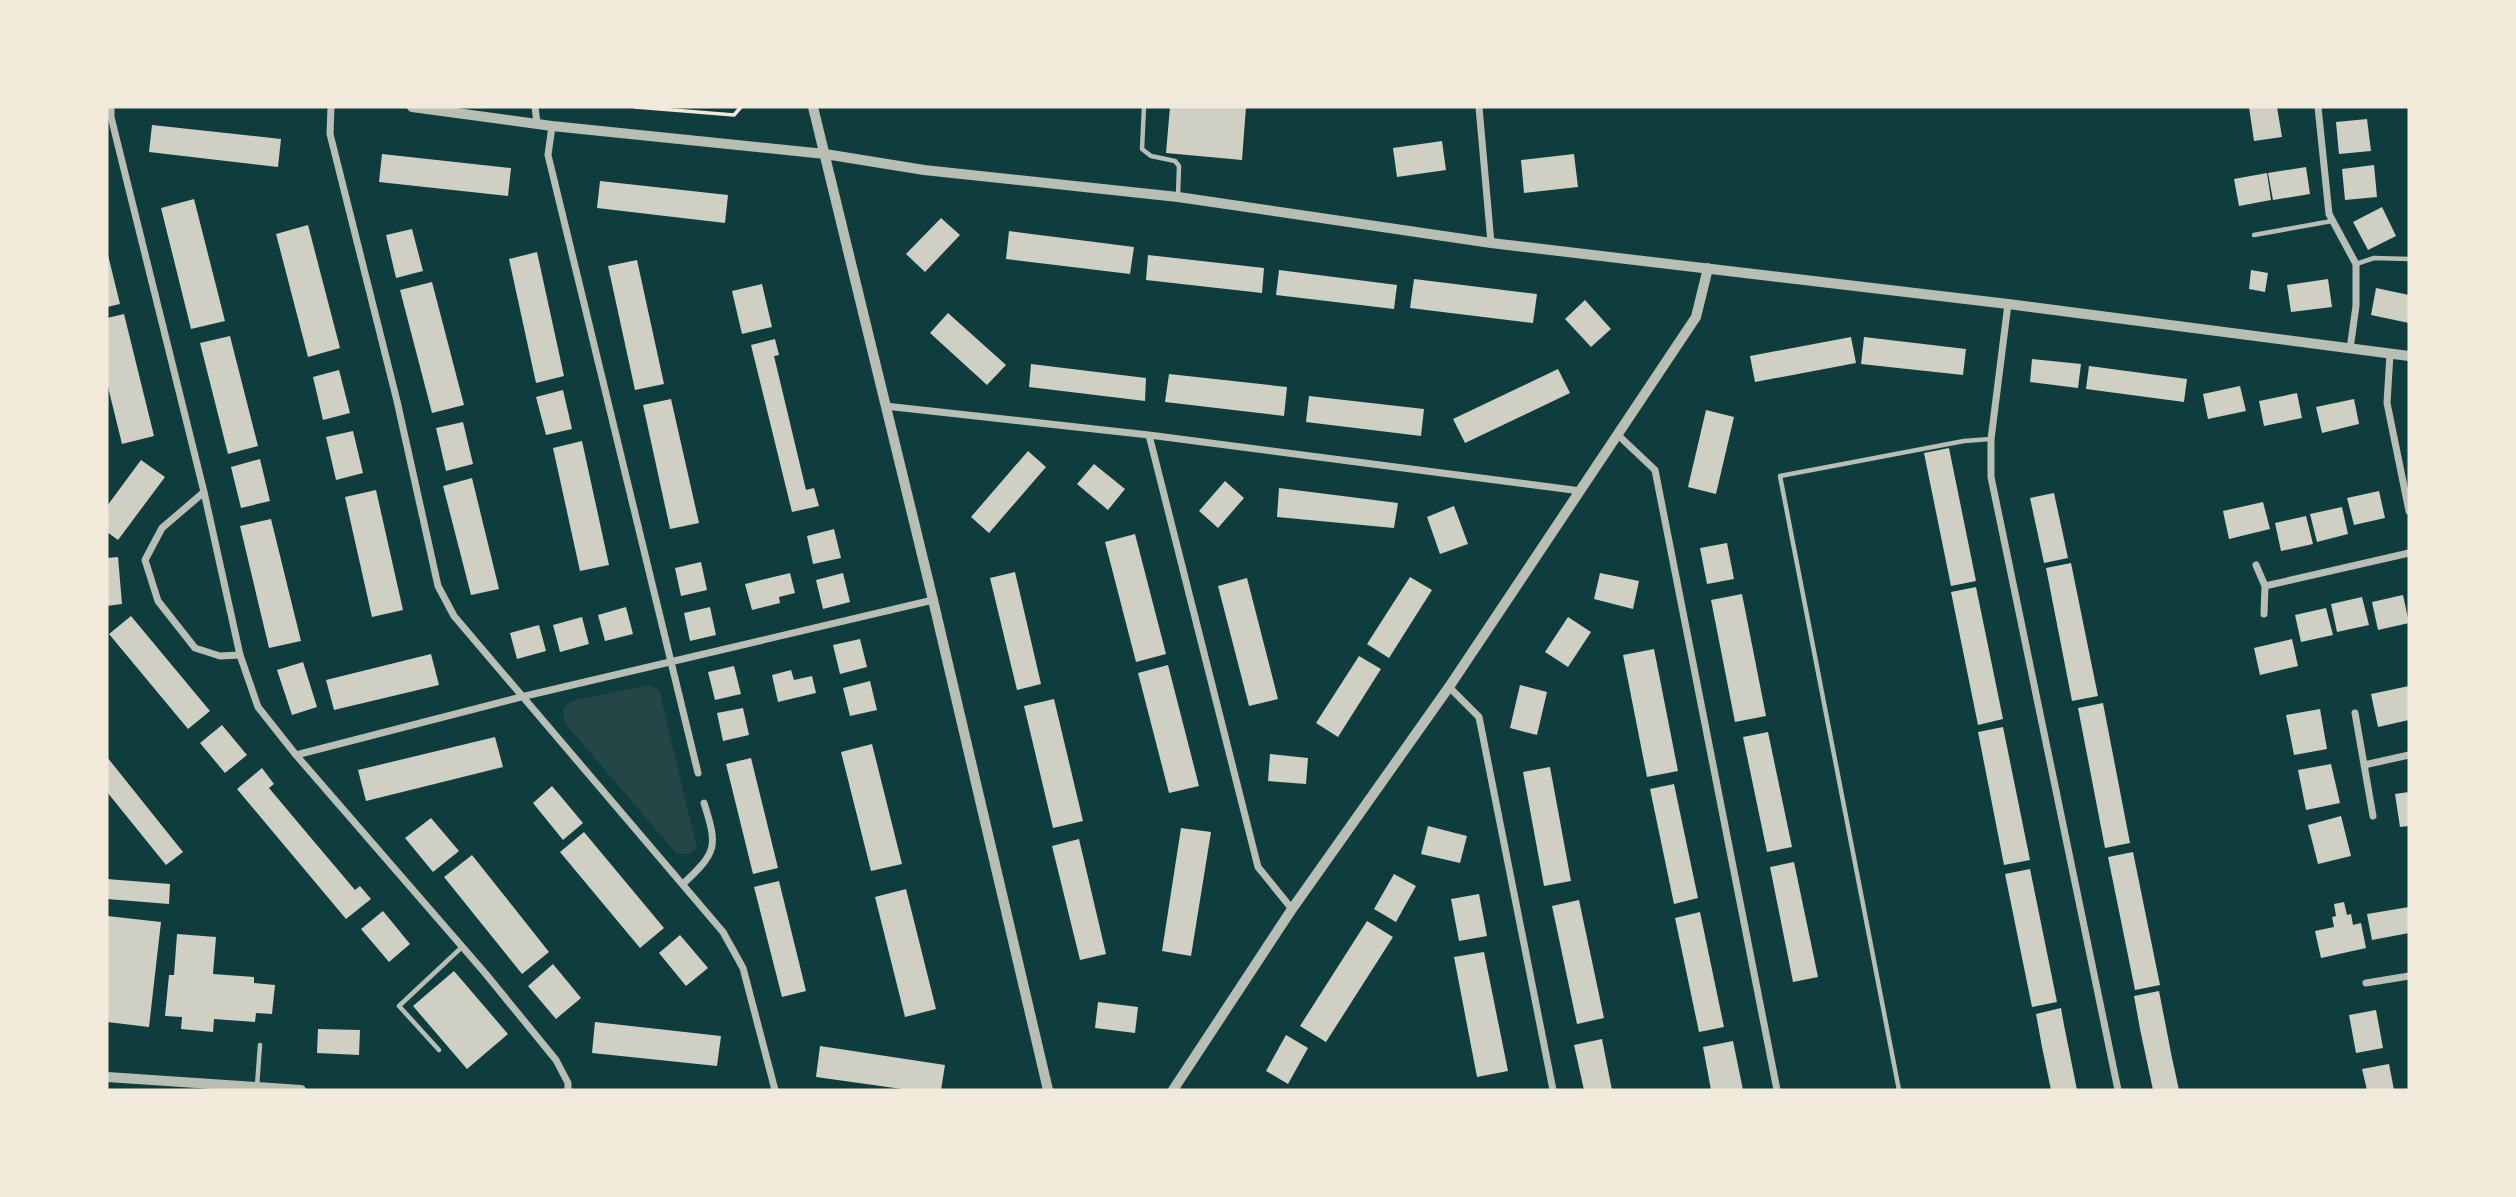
<svg xmlns="http://www.w3.org/2000/svg" width="2516" height="1197" font-family="'Work Sans',sans-serif">
<rect width="100%" height="100%" fill="#0f3d3e"/>
<path fill="#244646" d="M648 685 659 690 697 848 688 854 676 853 564 722 563 709 571 701Z"/>
<path fill="#cfcfc3" d="M1170 107H1246L1242 160 1166 153Z
M2249 107H2277L2282 137 2254 141Z
M2367 119 2371 151 2339 154 2336 122Z
M152 125 281 139 278 167 149 152Z
M1442 141 1446 170 1397 177 1393 148Z
M382 154 511 168 508 196 379 182Z
M1574 154 1578 187 1524 193 1521 160Z
M2374 165 2377 197 2345 200 2342 169Z
M2306 167 2310 194 2273 200 2268 173Z
M2267 173 2271 200 2239 206 2234 179Z
M600 181 728 195 725 223 597 208Z
M194 199 225 321 191 329 161 208Z
M2382 207 2396 236 2368 250 2353 222Z
M941 218 960 235 925 272 906 254Z
M308 225 340 348 308 357 276 234Z
M412 229 423 271 396 278 386 235Z
M1009 231 1134 247 1130 274 1006 259Z
M107 251 120 304 107 307Z
M537 252 564 376 536 383 509 259Z
M1148 255 1264 268 1262 293 1146 280Z
M637 260 664 384 635 390 608 266Z
M1279 270 1397 285 1394 309 1276 295Z
M2251 270 2268 273 2265 292 2249 289Z
M1414 279 1537 294 1533 323 1410 308Z
M2328 279 2332 307 2291 312 2287 285Z
M432 282 464 405 432 413 400 290Z
M762 284 772 327 742 334 732 291Z
M2376 288 2409 295V323L2371 315Z
M1585 300 1611 329 1591 347 1565 319Z
M948 313 1006 365 987 385 930 333Z
M124 314 154 436 122 444 107 383V318Z
M230 336 258 446 228 454 200 343Z
M1851 337 1856 363 1755 382 1750 356Z
M1864 337 1966 349 1963 375 1861 364Z
M775 339 779 355 774 356 806 490 814 488 819 506 792 512 751 345Z
M2032 359 2081 364 2078 388 2030 382Z
M1031 364 1146 378 1145 401 1029 387Z
M2089 366 2187 379 2184 402 2086 389Z
M1558 369 1570 393 1465 443 1453 419Z
M339 370 350 413 323 420 313 377Z
M1169 374 1287 387 1284 416 1165 402Z
M2240 386 2246 411 2208 419 2203 394Z
M563 390 572 429 546 435 536 397Z
M2297 393 2302 418 2264 426 2259 401Z
M1309 396 1424 409 1421 436 1306 422Z
M671 399 699 523 670 529 643 405Z
M2354 399 2359 424 2322 433 2316 407Z
M1706 410 1734 417 1716 494 1688 487Z
M463 422 473 464 446 471 436 428Z
M353 431 363 473 336 480 326 437Z
M582 441 609 565 580 571 553 448Z
M1949 448 1976 581 1951 586 1924 453Z
M1028 451 1046 467 989 533 971 517Z
M260 459 270 501 241 508 231 467Z
M141 460 165 477 118 540 107 532V506Z
M1094 464 1125 489 1108 510 1077 484Z
M472 478 499 589 471 595 443 486Z
M1225 481 1244 498 1218 528 1199 511Z
M1279 488 1398 503 1394 528 1277 517Z
M376 490 403 610 372 617 345 497Z
M2379 491 2385 518 2354 525 2347 498Z
M2054 493 2068 558 2044 563 2030 498Z
M2263 502 2270 529 2229 539 2223 511Z
M1454 506 1468 544 1440 554 1427 517Z
M2342 507 2348 534 2317 542 2310 514Z
M2306 516 2313 544 2281 551 2275 523Z
M271 519 301 641 269 648 240 526Z
M834 529 841 558 813 564 807 536Z
M1135 534 1166 654 1136 662 1105 542Z
M1727 543 1734 579 1707 584 1700 548Z
M118 557 122 604 107 606V558Z
M701 562 707 590 681 596 675 568Z
M2071 563 2098 696 2072 701 2046 568Z
M1015 572 1041 684 1017 690 990 578Z
M790 573 795 593 779 597 780 603 752 610 745 584Z
M843 573 850 602 823 609 816 580Z
M1600 573 1639 581 1633 609 1594 599Z
M1410 577 1432 590 1389 658 1367 644Z
M1247 578 1278 699 1249 706 1218 586Z
M1976 587 2003 719 1978 725 1951 592Z
M1742 594 1766 716 1735 722 1711 600Z
M2403 595 2409 623 2378 630 2372 602Z
M2362 597 2369 625 2337 632 2331 604Z
M626 607 633 634 605 641 598 615Z
M710 607 716 635 690 641 684 613Z
M2326 608 2333 635 2301 642 2295 615Z
M131 616 210 711 188 729 109 634Z
M582 617 589 644 560 652 553 625Z
M1568 617 1591 632 1568 667 1545 652Z
M539 625 546 651 517 659 510 633Z
M860 639 867 667 840 674 833 645Z
M2292 639 2298 666 2260 675 2254 648Z
M1654 649 1678 771 1647 777 1623 655Z
M431 654 439 685 334 710 326 680Z
M1359 656 1381 669 1338 737 1316 723Z
M303 662 317 707 292 715 277 670Z
M1168 665 1199 786 1169 793 1138 673Z
M734 666 741 694 715 700 708 672Z
M791 670 794 680 812 676 816 693 778 702 772 675Z
M870 681 877 710 850 716 843 688Z
M1520 685 1547 692 1537 735 1510 728Z
M2409 686V720L2378 727 2371 694Z
M1054 699 1083 821 1053 828 1024 706Z
M2103 703 2130 843 2105 848 2078 708Z
M743 708 749 735 723 741 717 713Z
M2320 709 2327 749 2294 755 2286 715Z
M222 725 247 755 225 773 200 743Z
M2003 727 2030 860 2004 865 1978 732Z
M1768 732 1792 847 1767 852 1743 737Z
M495 737 503 767 366 801 358 770Z
M872 744 902 864 871 871 841 752Z
M1270 754 1308 758 1306 784 1268 781Z
M107 757 183 852 166 865 107 792Z
M751 758 778 868 753 874 726 764Z
M2331 764 2340 803 2306 810 2298 770Z
M1550 767 1571 881 1544 886 1523 772Z
M262 768 274 784 269 788 311 838 355 890 360 886 371 899 346 919 237 789Z
M1674 784 1698 898 1674 904 1650 789Z
M552 786 583 823 563 840 533 803Z
M2409 792V826L2400 827 2395 794Z
M2341 816 2351 856 2318 864 2308 825Z
M431 818 459 851 433 872 405 838Z
M1428 826 1467 836 1460 863 1421 854Z
M1181 828 1211 832 1191 956 1162 951Z
M584 832 664 928 640 948 560 852Z
M1079 839 1106 954 1080 960 1052 846Z
M2133 852 2160 985 2135 990 2108 857Z
M472 855 549 952 522 974 444 877Z
M1794 862 1818 977 1793 982 1770 867Z
M2030 869 2057 1002 2032 1007 2005 874Z
M1394 874 1416 886 1396 922 1374 909Z
M107 879 170 884 169 904 107 899Z
M779 881 806 991 782 997 754 887Z
M906 889 936 1009 905 1017 875 897Z
M1479 894 1487 936 1459 941 1451 899Z
M1579 900 1604 1018 1577 1024 1552 906Z
M2344 902 2347 915 2351 914 2353 925 2361 923 2366 948 2321 958 2315 931 2334 927 2332 917 2336 916 2334 904Z
M2409 907V933L2372 940 2367 914Z
M383 911 410 944 389 962 361 929Z
M1700 912 1724 1027 1699 1032 1675 918Z
M107 916 161 922 149 1027 107 1022Z
M1367 921 1393 937 1326 1042 1300 1026Z
M177 934 216 937 213 974 254 977V983L275 985 272 1014 256 1013 255 1022 214 1019 213 1032 181 1029 182 1017 165 1016 169 975H174Z
M680 935 708 968 686 986 659 953Z
M1484 952 1508 1071 1477 1077 1454 957Z
M553 964 581 998 556 1019 528 986Z
M454 971 508 1034 467 1069 413 1006Z
M2159 991 2172 1058 2179 1090H2153L2140 1029 2134 996Z
M1098 1002 1138 1007 1135 1033 1095 1028Z
M2061 1008 2064 1025 2077 1090H2051L2042 1047 2036 1014Z
M2376 1010 2383 1048 2356 1053 2349 1015Z
M595 1022 721 1036 717 1066 592 1053Z
M318 1029 360 1030 359 1055 317 1053Z
M1286 1035 1308 1048 1288 1084 1266 1071Z
M1602 1039 1612 1090H1584L1574 1045Z
M1733 1041 1743 1090H1711L1703 1047Z
M820 1046 945 1065 941 1090H909L816 1077Z
M2389 1064 2394 1090H2367L2362 1069Z"/>
<g fill="none" stroke-linecap="round" stroke-linejoin="round">
<path stroke="#f1e9da" stroke-width="3.5" d="M635 107 734 115 741 107"/>
<path stroke="#b8beb3" stroke-width="4.5" d="M1144 107 1142 149 1151 156 1175 161 1179 166 1178 196
M2254 235 2332 221
M2356 264 2374 258 2409 259
M439 1050 399 1006 462 947
M257 1086 260 1045
M1899 1090 1780 476 1964 441 1991 439"/>
<path stroke="#b8beb3" stroke-width="7" d="M111 107V117L204 492 240 655 258 707 296 755 485 973 556 1060 568 1083V1090
M331 107 330 134 397 401 438 586 454 616 723 932 743 968 775 1090
M535 107 537 123
M1479 107 1491 243
M2318 107 2329 214 2356 264V306L2350 349
M552 126 548 155 698 773
M2008 304 1991 439V477L2118 1090
M2390 354 2387 403 2409 511
M885 406 1149 435 1581 491
M1149 435 1258 867 1292 909
M1619 436 1655 470 1777 1090
M204 492 162 528 145 560 158 601 195 648 220 656 240 655
M2256 565 2265 586 2264 614
M2265 586 2409 553
M1449 687 1479 717 1553 1090
M2355 713 2373 816
M296 755 521 697 933 600
M2364 765 2409 755
M683 884C717 852 718 847 704 803
M2366 983 2409 976"/>
<path stroke="#b8beb3" stroke-width="10" d="M412 107 552 126 825 154 924 170 1178 197 1491 243 2008 304 2409 356
M813 107 933 600 1048 1090
M107 1077 301 1090
M1173 1090 1292 909 1449 687 1696 317 1708 268"/>
</g>
<rect width="2516" height="1197" fill="none" stroke="#f1e9da" stroke-width="217"/>
</svg>
